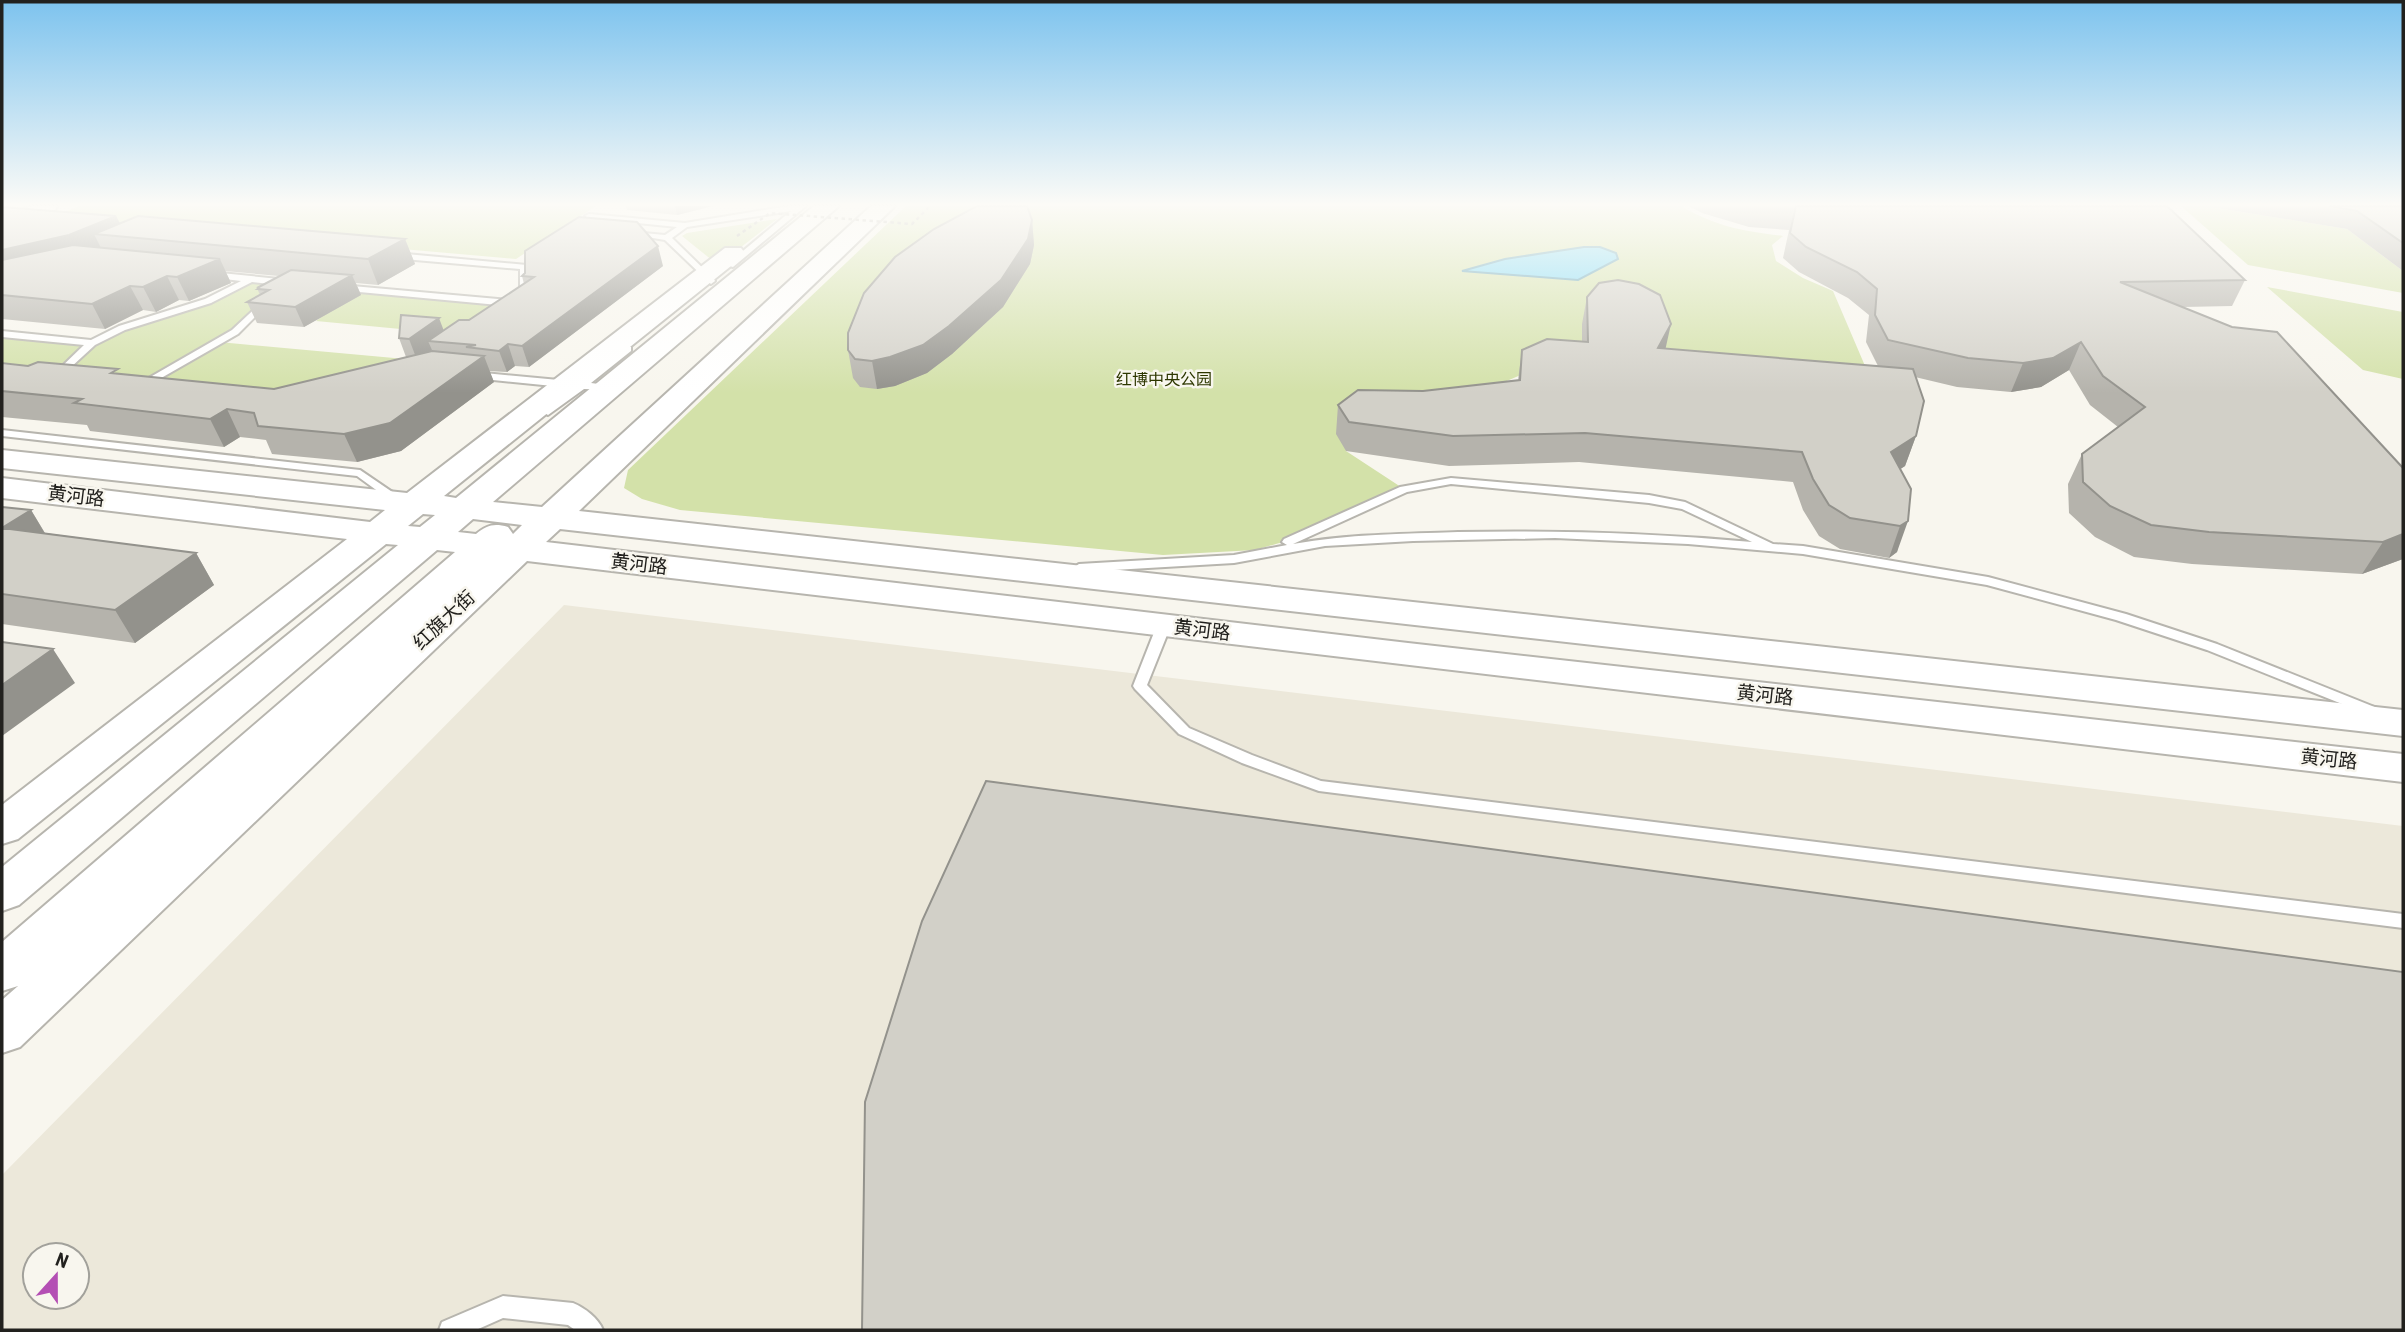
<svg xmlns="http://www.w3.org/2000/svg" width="2405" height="1332" font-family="'Roboto Condensed','Noto Sans SC',sans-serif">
<rect width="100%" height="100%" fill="#f8f6ee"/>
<path fill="#ece8da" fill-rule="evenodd" d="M564 605 2403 826V1330H2V1175ZM35 1255H77V1297H35Z"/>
<path fill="#d3e1a9" d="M79 206H596L516 259 49 218Z
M906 206H1681C1717 227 1743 231 1783 236L1772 245 1776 261 1803 278 1833 291 1877 394 1537 368 1488 389 1341 419 1346 451 1404 489 1310 534 1255 550 1163 555 680 510 642 499 624 488 628 470Z
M2181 206H2205L2347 229 2403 271V293L2248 265Z
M777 219 718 265 682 236 687 233Z
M250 279 297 284 219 342 427 361 288 401 2 373V334L92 343 122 328 208 301Z
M2267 287 2403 312V379L2363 370Z
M358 289 509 303 464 335 316 321Z"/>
<path fill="#7cdaf8" stroke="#61a2b7" stroke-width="2" d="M1584 247H1600L1616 253 1618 259 1578 280 1462 271 1505 259Z"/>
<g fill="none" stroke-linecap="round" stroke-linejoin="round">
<g stroke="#b7b5ae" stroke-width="4">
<path id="service" d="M789 206H806L733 267 726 265 791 211 687 227 672 238 714 279 715 281 711 284 665 240 629 234 633 232 665 235 677 227 589 218 585 216 589 214 685 223Z
M395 253 527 265 530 292 525 295 520 292V269L392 258V254Z
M211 272 289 280 293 283 289 286 252 282 211 303 125 330 95 345 58 379 53 376 54 374 84 345 2 337V331L91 340 119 326 205 299 241 281 208 277 207 275Z
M341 285 509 300 514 303 509 306 338 290V286Z
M266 298 269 299V303L238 334 142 389H134L133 387 232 330Z
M628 346 631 347V351L591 383 614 386V390L584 389 548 415 543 412 544 410 573 388 474 378 469 375 474 372 580 382Z
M2 430 360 470 404 500 398 504 394 503 357 476 2 436Z
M1451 478 1649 495 1685 502 1773 544 1803 546 1988 577 2126 614 2217 644 2377 708 2379 711 2377 714H2367L2207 650 2116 620 1987 585 1803 554 1688 544 1555 538 1413 541 1325 546 1234 563 1079 572 1073 568 1079 564 1234 555 1287 545 1282 542 1284 539 1400 487ZM1451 484 1649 503 1682 509 1752 542C1654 533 1557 530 1458 532 1403 534 1348 534 1293 544L1407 492Z
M1164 621 1171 625 1147 685 1189 728 1252 755 1321 781 2403 914V928L1319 791 1242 763 1179 734 1135 689 1133 686 1157 625Z
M503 1296 573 1303C585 1308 598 1318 603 1330H575L568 1325 503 1318 476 1330H439L442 1322Z"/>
</g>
<g stroke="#b7b5ae" stroke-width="4">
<path id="tertiary" d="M31 206H57L55 210 2 231V218Z"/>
</g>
<g stroke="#b7b5ae" stroke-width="4">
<path id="primary" d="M814 206H839L493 502 542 507 871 206H895L579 511 2403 710V736L560 529 546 542 1408 643 2403 754V782L527 561 20 1047 2 1053V1000L18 986 2 991V942L455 552 437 550 19 905 2 911V867L398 545 386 544 18 839 2 844V805L347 539 2 498V478L370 522 385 510 2 468V450L407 493 725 248H741L745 253 741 258 444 496 456 498ZM423 514 435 515 420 527 408 526ZM473 519 522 525 513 534 508 527C494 523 487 525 476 534L458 532Z"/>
</g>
<use href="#service" fill="#fff" fill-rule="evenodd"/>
<use href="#tertiary" fill="#fff" fill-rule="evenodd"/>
<use href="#primary" fill="#fff" fill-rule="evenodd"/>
<path stroke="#9f9d97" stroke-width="2.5" stroke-dasharray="3.5 3.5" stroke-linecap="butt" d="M737 236 770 213 912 224 930 206"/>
</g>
<path fill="#b5b3ac" d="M2 206 116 216 120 223 405 239 415 264 378 285 356 283 361 295 304 327 257 323 247 302 260 295 257 288 279 276 225 271 231 283 189 301 179 300 156 312 143 310 105 329 2 319Z
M626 206H713L677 215 627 210Z
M1689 206H2167L2245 280 2232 306 2183 307 2403 468V559L2362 574 2192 564 2134 557 2095 537 2069 513 2068 484 2082 454 2118 427 2090 405 2069 370 2041 387 2011 392 1957 387 1915 377 1916 436 1905 466 1900 469 1911 489 1897 552 1889 558 1840 549 1819 536 1803 510 1793 482 1579 462 1449 466 1346 451 1336 434 1338 405 1423 391 1518 380 1522 350 1582 342V324L1587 297 1665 349 1878 366 1866 342 1869 315 1848 298 1799 272 1783 258 1789 230 1749 227 1702 213Z
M2205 206H2403V271L2347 229Z
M1032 220 1034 245 1030 264 1003 307 952 354 927 373 895 386 877 389 860 387 853 378 848 350Z
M663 266 529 367 515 366 507 372 489 371 494 382 401 451 357 462 272 454 266 440 240 437 224 447 90 431 87 425 2 417V363L120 374 274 389 406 357 399 338 444 330 469 320 524 284 522 276Z
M2 507 31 510 45 533 196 553 214 585 135 643 2 624Z"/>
<path fill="#93928c" d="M675 206H713L677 215Z
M116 216 127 237 94 234 102 250 2 277V250Z
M1032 220 1034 245 1030 264 1003 307 952 354 927 373 895 386 877 389 872 361Z
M405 239 415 264 378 285 368 259Z
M658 246 663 266 529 367 522 346Z
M220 259 231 283 189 301 177 277Z
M352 275 361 295 304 327 295 307Z
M167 276 179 300 156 312 143 287Z
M130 286 143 310 105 329 92 304Z
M439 318 447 339 428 341 432 350 417 360 409 339Z
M1671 324 1665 351 1658 348Z
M2081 342 2069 370 2041 387 2011 392 2023 363Z
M508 344 515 366 507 372 499 351Z
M484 356 494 382 401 451 357 462 344 434Z
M227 409 240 437 224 447 210 419Z
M1916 436 1905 466 1881 482 1891 452Z
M31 510 50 542 2 528Z
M1908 521 1897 552 1889 558 1900 526Z
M2403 534V559L2362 574 2383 542Z
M196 553 214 585 135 643 115 610Z
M53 649 75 683 2 736V685Z"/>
<path fill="#d2d0c8" stroke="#93928c" stroke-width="2" d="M977 206H1027L1032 220 1028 239 1001 280 949 326 923 345 890 357 872 361 855 359 848 350V333L864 293 895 257 934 229Z
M1796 206H2167L2245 280 2120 282 2232 327 2277 332 2403 468V534L2383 542 2209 532 2151 525 2110 506 2083 482 2082 454 2145 407 2103 376 2081 342 2053 358 2023 363 1968 358 1888 340 1875 315 1877 289 1857 272 1806 247 1790 233Z
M2330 206H2403V243L2357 211Z
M2 207 116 216 69 235 2 250Z
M138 216 405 239 368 259 94 234Z
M579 217 637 222 658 246 522 346 508 344 499 351 466 347 476 345 428 341 459 320H469L534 277 522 276 525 273V251Z
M73 245 220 259 177 277 167 276 143 287 130 286 92 304 2 295V260Z
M291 270 352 275 295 307 247 302 269 290 258 289 260 288H257Z
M1618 280 1639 284 1660 295 1671 324 1658 348 1913 369 1924 401 1916 436 1891 452 1911 489 1908 521 1900 526 1850 518 1829 505 1813 479 1802 452 1585 433 1453 436 1349 422 1338 405 1358 390 1423 391 1520 380 1522 350 1547 339 1588 342 1587 297 1599 283Z
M401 315 439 318 409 339 399 338Z
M432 351 484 356 390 423 344 434 258 426 254 413 227 409 210 419 74 403 82 399 2 391V363L28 366 38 362 118 369 111 373 274 389Z
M2 507 31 510 2 528 196 553 115 610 2 594Z
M2 642 53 649 2 685Z
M986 781 2403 972V1330H862L865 1102 922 921Z"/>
<linearGradient id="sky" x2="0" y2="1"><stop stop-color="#7dc3ee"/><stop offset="0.52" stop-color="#fcfbf7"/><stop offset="1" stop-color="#fcfbf7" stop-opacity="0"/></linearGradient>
<rect width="2405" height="393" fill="url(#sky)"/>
<g text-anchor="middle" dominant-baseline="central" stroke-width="5" stroke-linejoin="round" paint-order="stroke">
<g font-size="16" fill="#2d3700" stroke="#f8f6ee">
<text x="1164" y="379">红博中央公园</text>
</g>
<g font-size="19" fill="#22211e" stroke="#f8f6ee">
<text transform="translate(76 496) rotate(7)">黄河路</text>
<text transform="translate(639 564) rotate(7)">黄河路</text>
<text transform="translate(444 620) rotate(-43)">红旗大街</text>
<text transform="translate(1202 630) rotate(7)">黄河路</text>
<text transform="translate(1765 695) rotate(6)">黄河路</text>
<text transform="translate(2329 759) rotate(6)">黄河路</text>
</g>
</g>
<rect width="2405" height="1332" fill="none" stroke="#22211e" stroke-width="7"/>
<g transform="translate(56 1276) rotate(21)"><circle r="33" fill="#f8f6ee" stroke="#a2a19b" stroke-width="2"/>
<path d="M0-5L12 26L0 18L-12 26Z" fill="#b44fb4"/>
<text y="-10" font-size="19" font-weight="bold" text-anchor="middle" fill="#22211e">N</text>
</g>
</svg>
